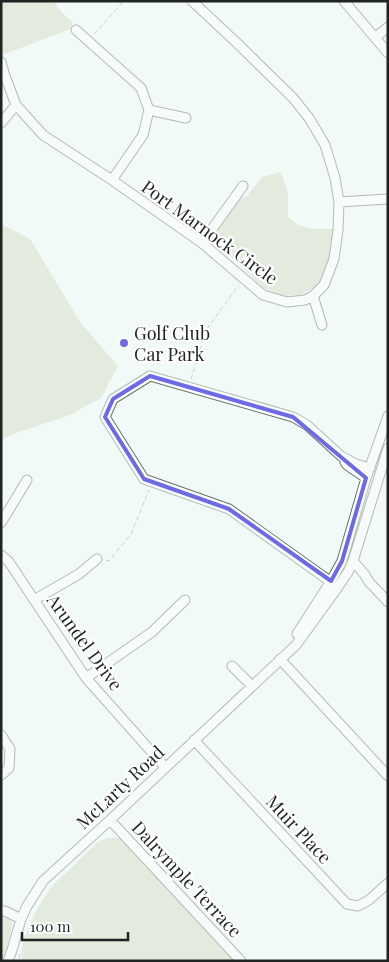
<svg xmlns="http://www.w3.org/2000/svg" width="389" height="962" font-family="'Playfair Display',serif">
<rect width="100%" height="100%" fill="#f1faf6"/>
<path fill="#d0dabe" d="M1 1H54L62 13 73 22 70 29 2 55Z
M281 172 288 193V217L298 225 313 229H334L335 235 326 276 318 285 303 294 285 296 264 288 212 239 215 232 232 211 239 200 247 196 262 177Z
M1 224 30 239 80 322 118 366 101 398 70 415 16 433 1 440Z
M107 838H121L236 961H22L21 955 25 936 36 911 51 887 98 842Z
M1 913 10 917 12 925 5 957 2 961Z"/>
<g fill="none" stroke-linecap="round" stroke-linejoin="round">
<g stroke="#69716d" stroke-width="11">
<path id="minor" d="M344 1 388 53
M76 30 141 88 149 110 143 135 112 180
M376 37 388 27
M1 62 4 73 16 105 43 135 112 180 202 243 263 295 287 302 305 300 313 296 324 285 334 259 338 230 339 202 335 178 325 145 309 118 293 98 238 44 192 1
M149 110 186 118
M1 123 16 105
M339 202 388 199
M202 243 243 186
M313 296 322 325
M345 462 347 465 366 478
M1 523 27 480
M1 555 9 562 86 678 165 767
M353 561 365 575 369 582 388 602
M338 587 229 509 144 479 105 417 113 399 150 376 293 417 307 425 341 456 356 464 370 468
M34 600 79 574 97 559
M297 634 331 581 342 561 366 478 388 416
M280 659 388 776
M232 666 252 686
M86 678 152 632 185 600
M1 735 10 749 9 768 1 775
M194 740 347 904 358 906 369 900 388 883
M110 820 241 961
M1 911H5L21 919
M8 961 12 950 21 919 27 906 43 881 110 820 296 645 338 587 348 572 353 561 388 448"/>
</g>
<path stroke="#9aa19e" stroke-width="1" stroke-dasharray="5 2.5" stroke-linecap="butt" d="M94 34 124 1
M191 379 206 330 238 286
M106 560 109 561 131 534 149 490
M19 954 20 961"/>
<use href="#minor" stroke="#fff" stroke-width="9"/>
</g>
<path d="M0 0H389V962H0ZM150 376 293 417 366 478 342 561 331 581 229 509 144 479 105 417 113 399Z" fill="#f1faf6" fill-opacity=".55" fill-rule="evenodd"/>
<path fill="none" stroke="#6c6be5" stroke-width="4" stroke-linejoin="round" d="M150 376 293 417 366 478 342 561 331 581 229 509 144 479 105 417 113 399Z"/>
<circle fill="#6c6be5" stroke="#fff" stroke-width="2" cx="124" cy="343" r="5"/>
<g text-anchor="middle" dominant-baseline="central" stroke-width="4.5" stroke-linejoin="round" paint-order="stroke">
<g font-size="18" fill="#1f2321" stroke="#fff">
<text transform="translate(210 232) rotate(36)">Port Marnock Circle</text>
<text transform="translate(85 642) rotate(54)">Arundel Drive</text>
<text transform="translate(120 787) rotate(-43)">McLarty Road</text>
<text transform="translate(299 829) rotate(47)">Muir Place</text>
<text transform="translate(187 879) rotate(47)">Dalrymple Terrace</text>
</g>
<g font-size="18" fill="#1f2321" stroke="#fff" text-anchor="start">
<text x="134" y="333">Golf Club<tspan x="134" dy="21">Car Park</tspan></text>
</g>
</g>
<rect width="389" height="962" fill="none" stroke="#1f2321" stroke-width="5"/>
<path d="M22 932v8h106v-8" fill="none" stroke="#1f2321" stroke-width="2.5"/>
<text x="30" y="932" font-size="15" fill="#1f2321" stroke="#ffffff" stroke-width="4" paint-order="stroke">100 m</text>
</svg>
